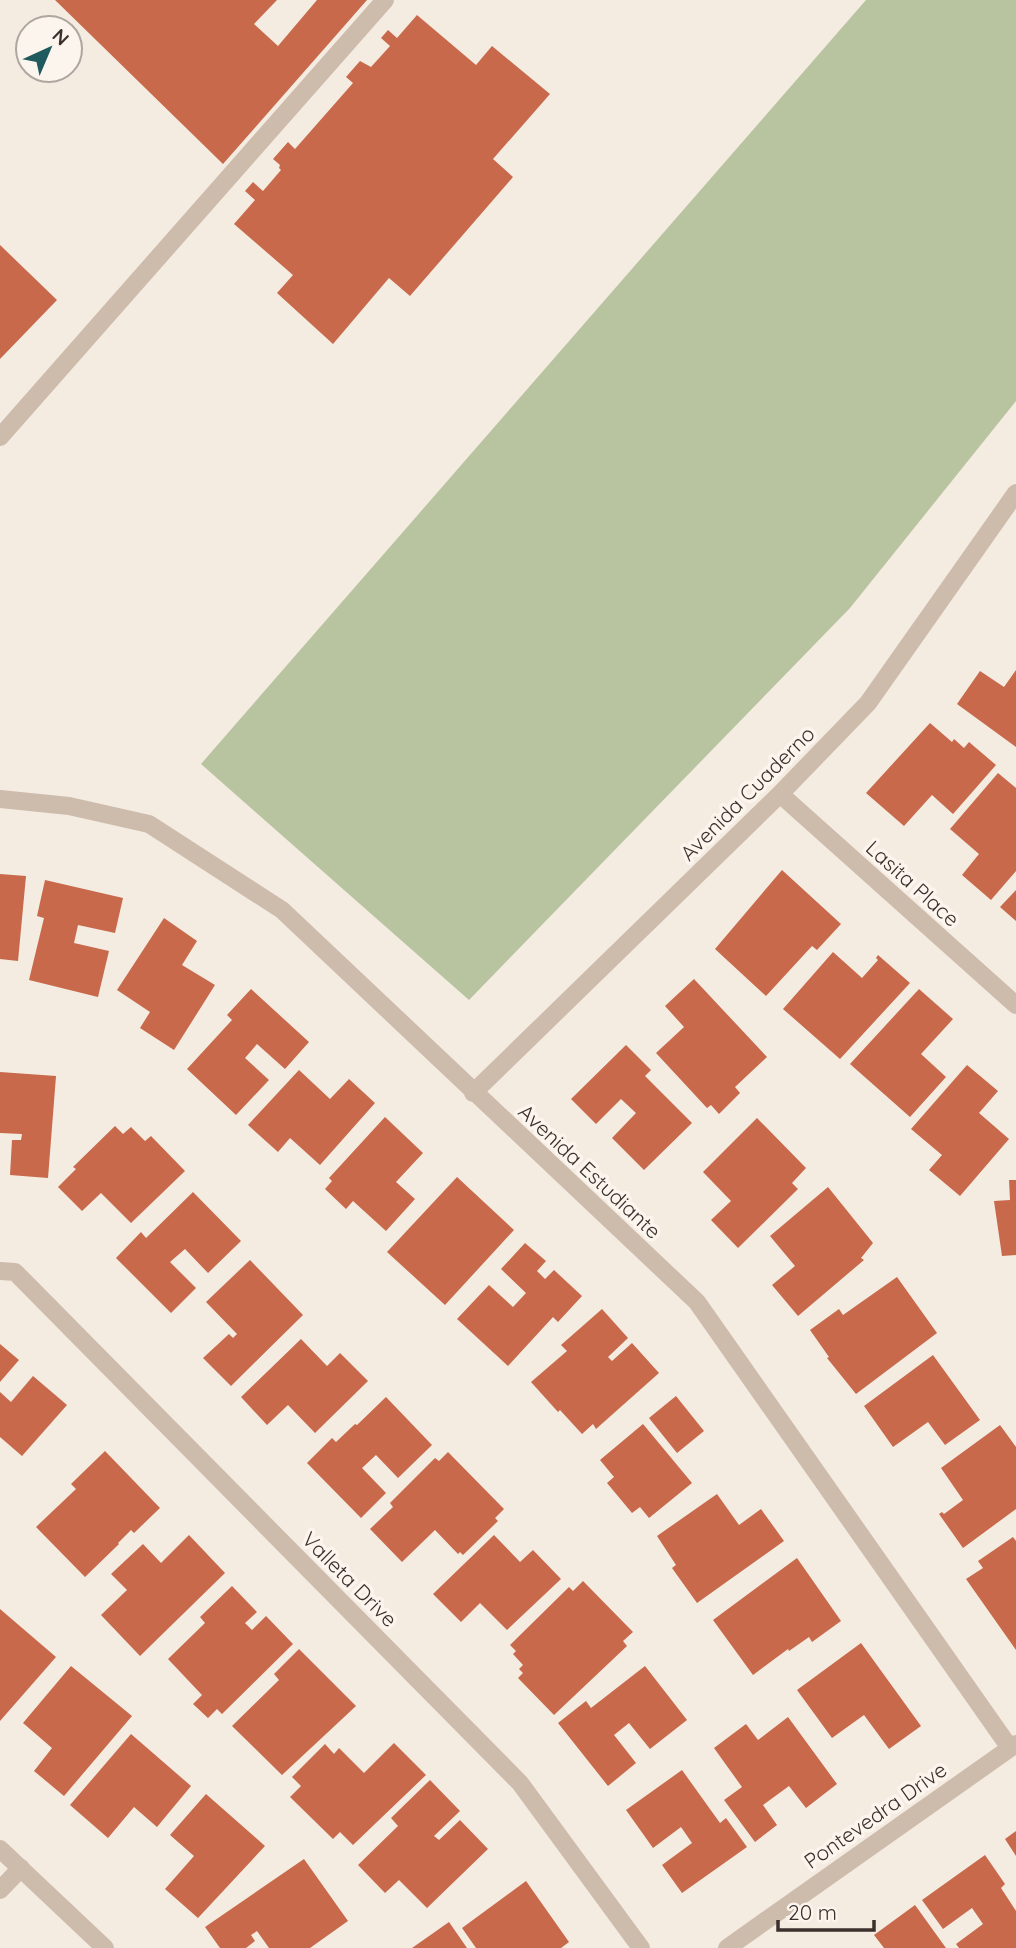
<svg xmlns="http://www.w3.org/2000/svg" width="1016" height="1948" font-family="Quicksand,sans-serif">
<rect width="100%" height="100%" fill="#f4ebe1"/>
<path fill="#b8c4a0" d="M866 0H1016V401L850 608 469 1000 201 764Z"/>
<path fill="#c8694b" d="M55 0H277L254 24 278 46 317 0H367L223 164Z
M417 15 476 65 492 46 550 94 493 159 513 177 410 296 389 278 333 344 277 293 293 275 234 224 255 200 245 191 253 182 263 191 281 170 279 168 280 165 273 159 288 142 295 149 353 83 346 77 360 61 371 67 390 46 381 38 388 30 397 38Z
M0 245 57 300 0 359Z
M1016 670V747L957 704 980 671 1004 687Z
M930 723 952 742 954 739 964 748 969 742 996 765 953 814 932 795 904 826 866 793Z
M998 773 1016 788V871L991 900 962 875 979 854 950 829Z
M782 870 841 924 817 950 812 946 766 996 715 949Z
M0 874 26 876 18 961 0 959Z
M45 880 123 898 115 933 78 925 74 943 109 951 98 997 29 980 44 918 37 916Z
M1016 890V921L1000 907Z
M164 918 197 941 182 965 215 985 174 1050 140 1028 150 1012 117 990Z
M833 952 862 978 878 960 876 958 878 955 910 983 840 1059 783 1009Z
M694 979 767 1057 735 1087 740 1093 719 1114 711 1105 707 1108 656 1053 684 1027 665 1006Z
M251 989 309 1042 285 1069 257 1044 245 1058 269 1080 236 1115 187 1069 232 1020 227 1015Z
M919 989 953 1019 921 1054 946 1077 910 1117 850 1064Z
M626 1045 651 1070 645 1076 692 1123 644 1170 612 1138 636 1113 621 1099 596 1124 571 1099Z
M967 1065 998 1091 979 1113 1009 1139 960 1196 929 1170 942 1155 911 1129Z
M299 1070 330 1099 349 1079 375 1103 320 1165 290 1138 278 1152 248 1125Z
M0 1072 56 1076 48 1178 10 1175 12 1140H21L22 1134 0 1133Z
M385 1117 423 1153 396 1182 415 1199 386 1231 353 1201 346 1209 325 1189 332 1181 329 1178Z
M757 1118 806 1168 792 1183 798 1189 738 1248 711 1220 731 1201 703 1172Z
M115 1126 123 1134 131 1127 145 1141 151 1136 185 1171 131 1223 101 1193 82 1211 58 1187 76 1169 73 1167Z
M457 1177 514 1230 445 1305 387 1252Z
M1009 1180H1016V1255L1002 1256 994 1201 1010 1200Z
M828 1187 873 1243 861 1258 864 1260 798 1316 772 1285 795 1266 770 1236Z
M193 1192 241 1241 208 1273 185 1249 170 1262 196 1288 171 1313 116 1258 141 1232 146 1238Z
M525 1243 546 1261 537 1271 545 1279 554 1270 582 1296 558 1322 553 1317 508 1366 457 1319 489 1285 513 1307 526 1293 501 1269Z
M250 1260 303 1315 231 1386 203 1358 229 1334 233 1338 237 1334 206 1302Z
M897 1277 937 1333 856 1394 827 1358 829 1357 810 1330 839 1309 843 1315Z
M602 1309 628 1338 608 1357 612 1361 632 1343 659 1373 596 1429 593 1424 582 1434 560 1410 558 1412 531 1382 567 1351 561 1345Z
M301 1339 327 1366 340 1353 368 1381 315 1433 288 1405 267 1425 241 1397Z
M0 1344 19 1360 0 1382Z
M933 1355 980 1420 945 1445 928 1422 893 1447 864 1406Z
M33 1376 67 1405 22 1456 0 1437V1392L11 1402Z
M676 1396 704 1431 677 1453 649 1418Z
M386 1397 432 1445 398 1478 376 1455 362 1468 386 1493 361 1518 307 1463 332 1438 336 1442 355 1424 357 1425Z
M643 1424 692 1483 649 1518 640 1507 632 1513 607 1483 614 1477 600 1460Z
M1000 1425 1016 1447V1509L963 1548 939 1514 942 1512 944 1514 963 1500 941 1468Z
M105 1451 160 1508 134 1533 131 1530 118 1543 119 1544 85 1577 36 1527 76 1489 71 1484Z
M448 1452 504 1509 495 1518 498 1521 463 1555 460 1552 458 1554 435 1530 402 1562 370 1529 393 1507 390 1503 435 1458 439 1461Z
M717 1494 739 1525 761 1509 784 1541 697 1603 672 1568 676 1565 657 1536Z
M189 1535 225 1573 140 1656 101 1615 127 1590 111 1574 143 1544 161 1563Z
M494 1535 520 1562 533 1550 561 1579 507 1630 480 1603 461 1622 433 1594Z
M1013 1537 1016 1541V1650L966 1579 983 1568 978 1561Z
M797 1558 841 1621 812 1642 809 1637 789 1651 788 1649 753 1675 713 1620Z
M583 1581 633 1632 623 1641 627 1646 554 1715 518 1678 523 1673 519 1669 523 1665 513 1654 516 1651 510 1645 569 1587 573 1591Z
M232 1586 257 1612 245 1623 252 1630 266 1616 293 1644 222 1714 217 1709 208 1718 193 1704 202 1695 168 1659 205 1623 200 1617Z
M0 1609 56 1657 0 1721Z
M861 1643 921 1726 889 1749 864 1715 832 1738 797 1690Z
M299 1649 356 1706 282 1775 232 1726 279 1680 274 1674Z
M71 1666 132 1716 64 1796 34 1771 52 1748 23 1723Z
M645 1666 687 1720 650 1749 629 1723 614 1735 636 1763 608 1786 558 1723 586 1701 591 1708Z
M788 1717 837 1784 806 1808 789 1786 763 1805 777 1825 755 1842 724 1800 742 1787 714 1748 746 1724 758 1740Z
M131 1734 191 1786 157 1827 134 1807 108 1838 70 1805Z
M394 1743 426 1775 353 1845 340 1832 333 1839 290 1797 301 1786 292 1777 325 1744 334 1754 339 1748 364 1773Z
M682 1770 720 1823 726 1818 747 1847 682 1893 662 1865 692 1843 681 1827 653 1848 626 1810Z
M430 1780 460 1811 434 1836 439 1840 460 1820 488 1849 427 1908 399 1880 385 1893 358 1865 398 1826 391 1818Z
M206 1794 265 1846 198 1918 165 1889 194 1856 170 1835Z
M1016 1831V1856L1005 1839Z
M985 1855 1005 1884 1001 1888 1016 1911V1948H959L956 1944 983 1924 972 1908 943 1929 922 1900Z
M304 1859 348 1921 310 1948H269L257 1931 251 1935 255 1941 246 1948H220L205 1927Z
M526 1881 569 1942 561 1948H476L462 1928Z
M915 1905 946 1948H884L874 1935Z
M449 1922 467 1948H412Z"/>
<g fill="none" stroke-linecap="round" stroke-linejoin="round">
<path stroke="#cdbbac" stroke-width="18" d="M0 437 385 0
M780 794 1016 1005
M0 799 69 806 149 824 282 910 697 1302 1010 1748
M473 1093 780 794 868 703 1016 493
M0 1271 15 1272 520 1783 641 1948
M0 1849 105 1948
M0 1890 21 1868
M727 1948 1016 1744"/>
</g>
<g text-anchor="middle" dominant-baseline="central" stroke-width="7" stroke-linejoin="round" paint-order="stroke">
<g font-size="21" fill="#3b302b" stroke="#fbf5ee">
<text transform="translate(747 793) rotate(-45)">Avenida Cuaderno</text>
<text transform="translate(913 883) rotate(42)">Lasita Place</text>
<text transform="translate(590 1171) rotate(43)">Avenida Estudiante</text>
<text transform="translate(350 1579) rotate(45)">Valleta Drive</text>
<text transform="translate(875 1815) rotate(-35)">Pontevedra Drive</text>
</g>
</g>
<g transform="translate(49 49) rotate(44)"><circle r="33" fill="#fbf5ee" stroke="#aea6a0" stroke-width="2"/>
<path d="M0-5L12 26L0 18L-12 26Z" fill="#1f5a5e"/>
<text y="-10" font-size="19" font-weight="bold" text-anchor="middle" fill="#3b302b">N</text>
</g>
<path d="M778 1920v10h96v-10" fill="none" stroke="#3b302b" stroke-width="3.5"/>
<text x="788" y="1920" font-size="21" fill="#3b302b" stroke="#fbf5ee" stroke-width="5" paint-order="stroke">20 m</text>
</svg>
